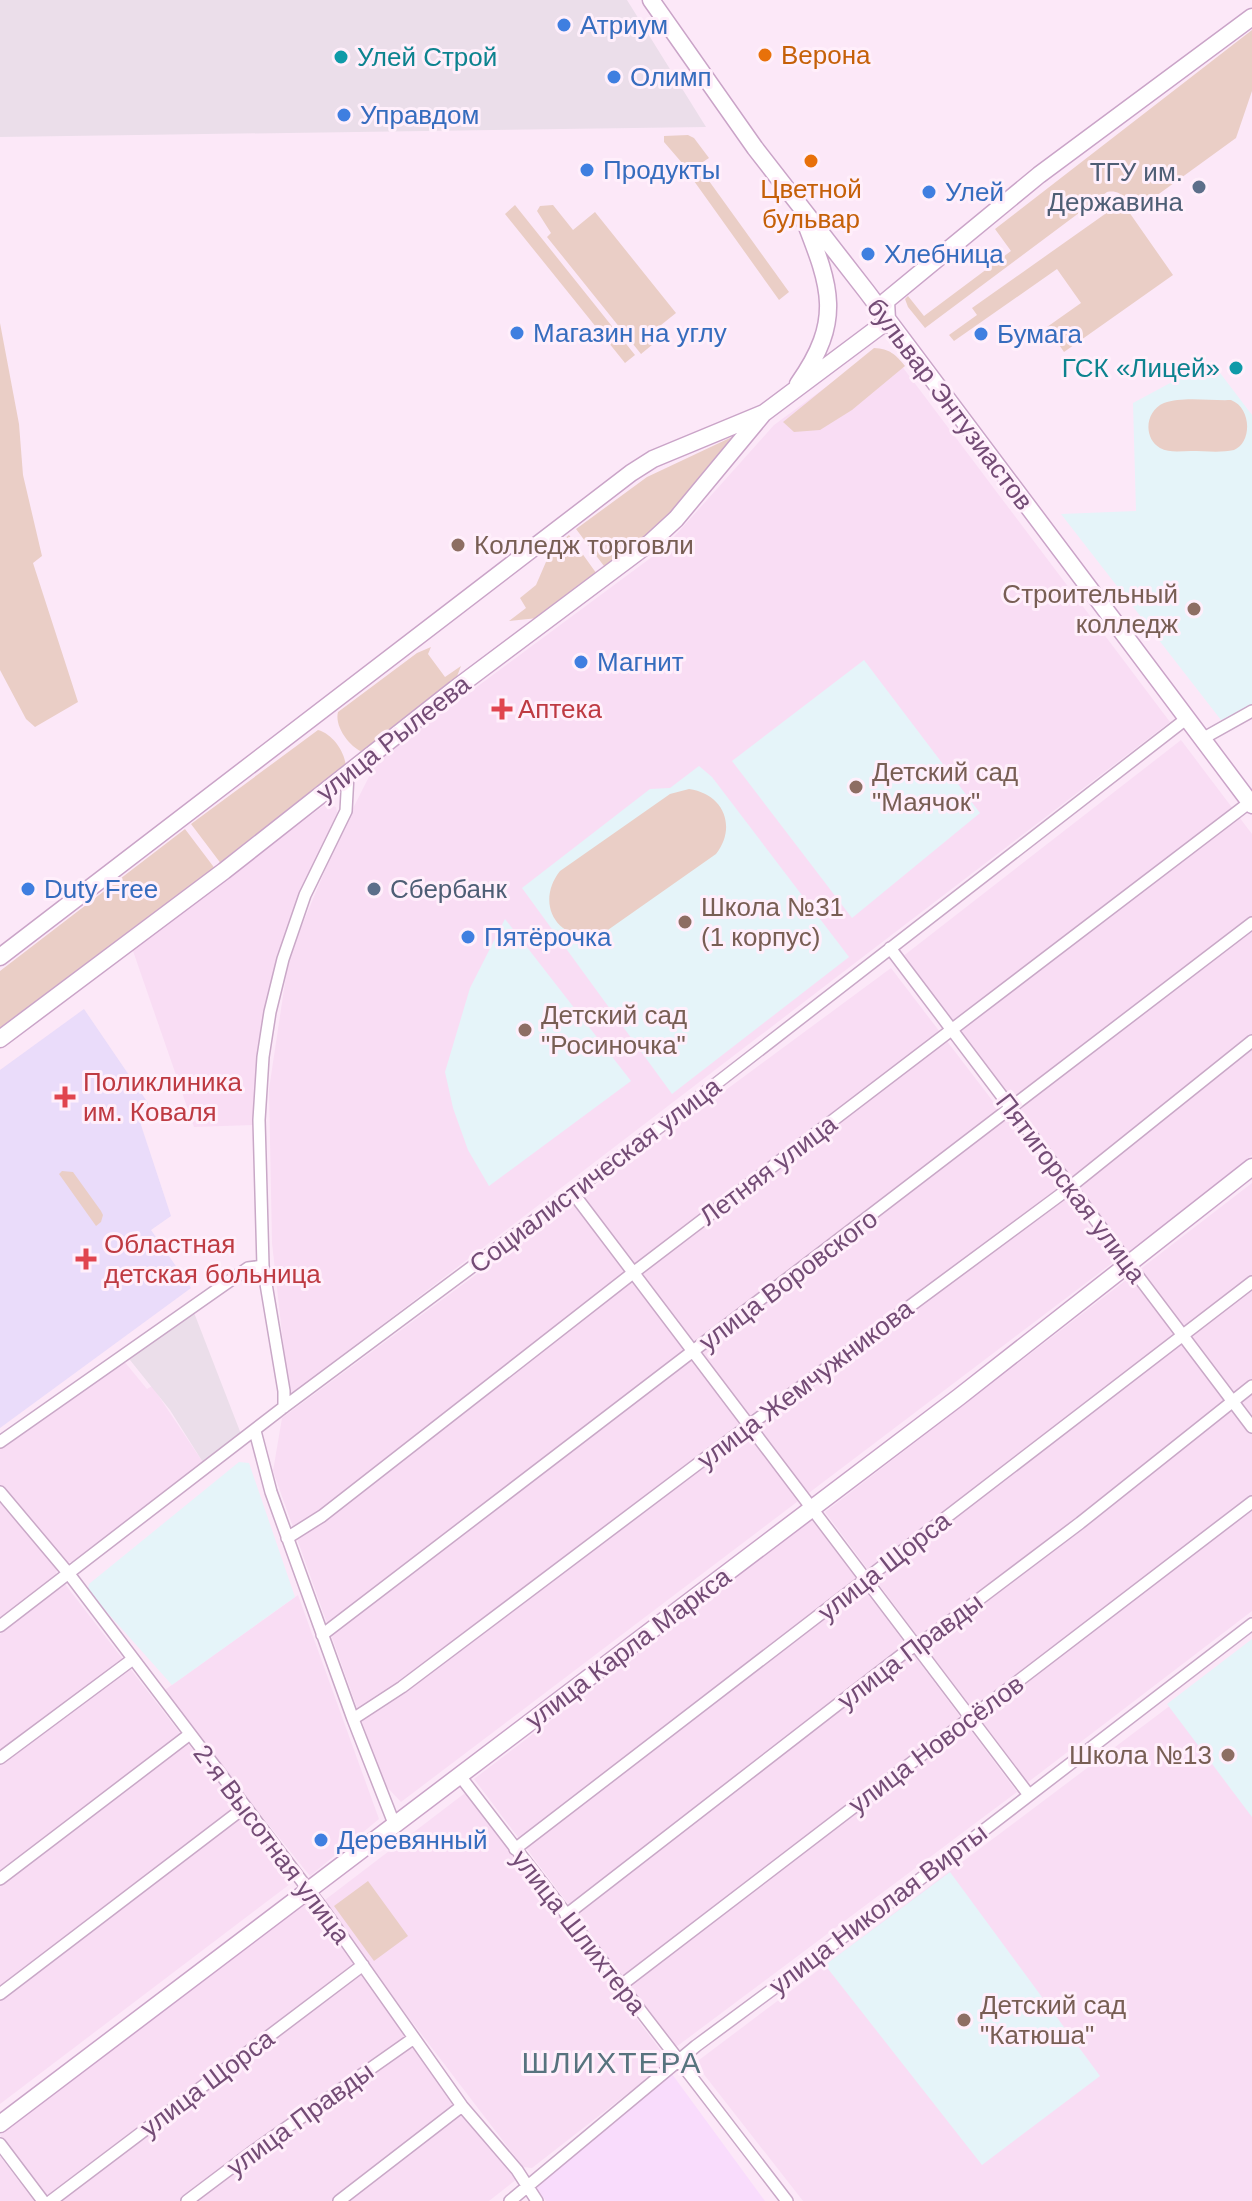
<svg xmlns="http://www.w3.org/2000/svg" width="1252" height="2201" font-family="Arial,sans-serif">
<rect width="100%" height="100%" fill="#fce8f8"/>
<path fill="#f9ddf4" d="M874 352 901 365 1170 722 289 1396 272 1243 269 1089 289 956 342 830 377 761 664 548 774 425Z
M1181 740 1252 834V1155L1128 1252 902 957Z
M326 804 336 807 338 817 314 862 277 955 263 1031 253 1125 194 1127 132 948Z
M891 968 1115 1261 401 1802 384 1784 273 1471 282 1418Z
M1252 1183V1611L1027 1783 825 1512Z
M123 1360 147 1389 152 1386 204 1464 73 1562H67L0 1486V1445Z
M0 1502 57 1570 56 1575 0 1618Z
M812 1520 1017 1792 676 2047 474 1779Z
M65 1584 294 1881 0 2104V1634Z
M298 1595 379 1819 310 1876 162 1692Z
M1252 1644V2201H803L695 2063Z
M465 1793 665 2056 659 2069 532 2168 523 2167 321 1903Z
M310 1900 517 2179 489 2201H50L0 2135Z
M0 2156 34 2201H0Z"/>
<path fill="#f9dcfc" d="M672 2074 765 2201H546L535 2187Z"/>
<path fill="#ebdeea" d="M0 0H627L706 127 0 137Z
M193 1310 241 1434 204 1464 170 1410 130 1360 131 1354Z"/>
<path fill="#e5f4f9" d="M1211 361 1252 415V705L1221 720 1061 514 1136 511 1133 403Z
M864 660 980 813 852 918 732 761Z
M699 766 712 777 849 957 672 1094 522 888 650 789 670 788Z
M505 919 631 1081 489 1186 468 1150 453 1108 445 1072 470 988Z
M239 1462 249 1463 295 1597 172 1685 88 1591 89 1584Z
M1252 1639V1817L1167 1704Z
M950 1872 1100 2076 982 2165 825 1965Z"/>
<path fill="#eadcfa" d="M84 1009 148 1103 141 1125 171 1216 151 1230 191 1288 0 1428V1070Z"/>
<path fill="#eacec6" d="M1252 30V91L1236 138 1134 212C1127 201 1122 189 1107 192L925 328 908 307 905 299 908 296 924 316 1011 251 995 229Z
M688 135 694 138 709 158 689 171 664 142V136Z
M704 174 789 292 779 300 694 181Z
M1122 202 1173 275 1064 352 1047 327 1081 303 1057 269 954 341 949 335 977 315 972 308Z
M515 205 635 355 625 363 505 214Z
M553 205 573 230 595 212 676 313 656 329 658 340 641 354 547 237 551 233 537 211 540 206Z
M0 323 19 424 23 475 42 556 33 563 78 702 35 727 26 719 0 670Z
M874 348C890 349 895 354 905 366L852 410 820 430 794 432 783 422Z
M1231 400C1252 408 1252 443 1234 450 1221 453 1204 451 1191 451 1181 451 1169 453 1160 448 1143 438 1145 411 1164 403 1183 396 1211 401 1231 400Z
M751 428 670 519 607 570 576 529 647 477Z
M569 535 599 577 538 618 509 621 526 608 520 598 536 585 552 548Z
M431 647 428 654 445 677 461 666 454 684 365 753C351 749 334 727 338 712L417 653Z
M318 730C333 734 345 752 346 767L222 865 191 824Z
M689 789C724 794 737 827 716 854L605 932C563 948 532 907 560 871L670 794Z
M185 829 216 870 0 1035V971Z
M62 1171 73 1172 101 1211 103 1215 101 1222 96 1226 59 1174Z
M368 1881 408 1936 374 1961 334 1906Z"/>
<g fill="none" stroke-linecap="round" stroke-linejoin="round">
<g stroke="#c9a8c7" stroke-width="14">
<path id="street" d="M1202 739 1252 711
M890 948 1252 1427
M573 1193 1029 1795
M284 1407V1391L263 1266 259 1120 263 1057 270 1012 283 959 305 895 346 811 348 774
M255 1431 271 1492 353 1719 395 1826
M0 1442 248 1268 263 1266
M0 1492 69 1574 323 1909 462 2106 517 2170 537 2201
M287 1538 322 1516 633 1273 1250 802
M0 1626 284 1407 677 1114 1186 719
M322 1635 1252 923
M353 1719 402 1687 736 1435 1060 1195 1252 1041
M0 1758 133 1659
M460 1776 787 2201
M515 1849 1252 1282
M0 1879 190 1734
M566 1915 904 1653 933 1634 1080 1523 1252 1386
M620 1986 1252 1502
M0 1994 245 1807
M0 2144 43 2201
M51 2201 363 1965
M187 2201 252 2152 414 2038
M339 2201 462 2106
M510 2201 696 2046 889 1903 1252 1624"/>
</g>
<g stroke="#caa4c8" stroke-width="19">
<path id="secondary" d="M651 0 755 148 867 292 1252 805
M887 320 886 301 1039 175 1252 17
M798 384C844 319 830 286 804 219
M0 957 631 473 653 459 764 413 887 321
M0 1039 224 871 455 689 651 542 676 519 763 414
M0 2124 959 1397 1252 1167"/>
</g>
<use href="#street" stroke="#fff" stroke-width="11"/>
<use href="#secondary" stroke="#fff" stroke-width="16"/>
</g>
<g fill="#3f7fe0" stroke="#ffeffb" stroke-width="3">
<circle cx="564" cy="25" r="8"/>
<circle cx="614" cy="77" r="8"/>
<circle cx="344" cy="115" r="8"/>
<circle cx="587" cy="170" r="8"/>
<circle cx="929" cy="192" r="8"/>
<circle cx="868" cy="254" r="8"/>
<circle cx="517" cy="333" r="8"/>
<circle cx="981" cy="334" r="8"/>
<circle cx="581" cy="662" r="8"/>
<circle cx="28" cy="889" r="8"/>
<circle cx="468" cy="937" r="8"/>
<circle cx="321" cy="1840" r="8"/>
</g>
<g fill="#e8710a" stroke="#ffeffb" stroke-width="3">
<circle cx="765" cy="55" r="8"/>
<circle cx="811" cy="161" r="8"/>
</g>
<g fill="#0f9aa8" stroke="#ffeffb" stroke-width="3">
<circle cx="341" cy="57" r="8"/>
<circle cx="1236" cy="368" r="8"/>
</g>
<g fill="#5c6f8a" stroke="#ffeffb" stroke-width="3">
<circle cx="1199" cy="187" r="8"/>
<circle cx="374" cy="889" r="8"/>
</g>
<g fill="#8d6e63" stroke="#ffeffb" stroke-width="3">
<circle cx="458" cy="545" r="8"/>
<circle cx="1194" cy="609" r="8"/>
<circle cx="856" cy="787" r="8"/>
<circle cx="685" cy="922" r="8"/>
<circle cx="525" cy="1030" r="8"/>
<circle cx="1228" cy="1755" r="8"/>
<circle cx="964" cy="2020" r="8"/>
</g>
<g fill="#e0444e" stroke="#ffeffb" stroke-width="3">
<path d="M498 697h8v8h8v8h-8v8h-8v-8h-8v-8h8z"/>
<path d="M61 1085h8v8h8v8h-8v8h-8v-8h-8v-8h8z"/>
<path d="M82 1247h8v8h8v8h-8v8h-8v-8h-8v-8h8z"/>
</g>
<g text-anchor="middle" dominant-baseline="central" stroke-width="6" stroke-linejoin="round" paint-order="stroke">
<g font-size="26" fill="#366cbe" stroke="#ffeffb" text-anchor="start">
<text x="580" y="25">Атриум</text>
<text x="630" y="77">Олимп</text>
<text x="360" y="115">Управдом</text>
<text x="603" y="170">Продукты</text>
<text x="945" y="192">Улей</text>
<text x="884" y="254">Хлебница</text>
<text x="533" y="333">Магазин на углу</text>
<text x="997" y="334">Бумага</text>
<text x="597" y="662">Магнит</text>
<text x="44" y="889">Duty Free</text>
<text x="484" y="937">Пятёрочка</text>
<text x="337" y="1840">Деревянный</text>
</g>
<g font-size="26" fill="#c56008" stroke="#ffeffb" text-anchor="start">
<text x="781" y="55">Верона</text>
<text x="811" y="189" text-anchor="middle">Цветной<tspan x="811" dy="30">бульвар</tspan></text>
</g>
<g font-size="26" fill="#0d838f" stroke="#ffeffb" text-anchor="start">
<text x="357" y="57">Улей Строй</text>
<text x="1220" y="368" text-anchor="end">ГСК «Лицей»</text>
</g>
<g font-size="26" fill="#4e5e75" stroke="#ffeffb" text-anchor="end">
<text x="1183" y="172">ТГУ им.<tspan x="1183" dy="30">Державина</tspan></text>
<text x="390" y="889" text-anchor="start">Сбербанк</text>
</g>
<g font-size="26" fill="#744c76" stroke="#ffeffb">
<text transform="translate(950 404) rotate(53)">бульвар Энтузиастов</text>
<text transform="translate(393 738) rotate(-38)">улица Рылеева</text>
<text transform="translate(768 1170) rotate(-37)">Летняя улица</text>
<text transform="translate(595 1175) rotate(-37)">Социалистическая улица</text>
<text transform="translate(1071 1188) rotate(53)">Пятигорская улица</text>
<text transform="translate(788 1280) rotate(-37)">улица Воровского</text>
<text transform="translate(805 1384) rotate(-37)">улица Жемчужникова</text>
<text transform="translate(884 1566) rotate(-38)">улица Щорса</text>
<text transform="translate(628 1648) rotate(-37)">улица Карла Маркса</text>
<text transform="translate(910 1651) rotate(-37)">улица Правды</text>
<text transform="translate(936 1744) rotate(-37)">улица Новосёлов</text>
<text transform="translate(272 1844) rotate(53)">2-я Высотная улица</text>
<text transform="translate(878 1909) rotate(-37)">улица Николая Вирты</text>
<text transform="translate(579 1932) rotate(52)">улица Шлихтера</text>
<text transform="translate(207 2083) rotate(-37)">улица Щорса</text>
<text transform="translate(300 2119) rotate(-36)">улица Правды</text>
</g>
<g font-size="26" fill="#785e54" stroke="#ffeffb" text-anchor="start">
<text x="474" y="545">Колледж торговли</text>
<text x="1178" y="594" text-anchor="end">Строительный<tspan x="1178" dy="30">колледж</tspan></text>
<text x="872" y="772">Детский сад<tspan x="872" dy="30">"Маячок"</tspan></text>
<text x="701" y="907">Школа №31<tspan x="701" dy="30">(1 корпус)</tspan></text>
<text x="541" y="1015">Детский сад<tspan x="541" dy="30">"Росиночка"</tspan></text>
<text x="1212" y="1755" text-anchor="end">Школа №13</text>
<text x="980" y="2005">Детский сад<tspan x="980" dy="30">"Катюша"</tspan></text>
</g>
<g font-size="26" fill="#be3a42" stroke="#ffeffb" text-anchor="start">
<text x="518" y="709">Аптека</text>
<text x="83" y="1082">Поликлиника<tspan x="83" dy="30">им. Коваля</tspan></text>
<text x="104" y="1244">Областная<tspan x="104" dy="30">детская больница</tspan></text>
</g>
<g font-size="30" letter-spacing="2" fill="#57737e" stroke="#ffeffb">
<text x="612" y="2062">ШЛИХТЕРА</text>
</g>
</g>
</svg>
